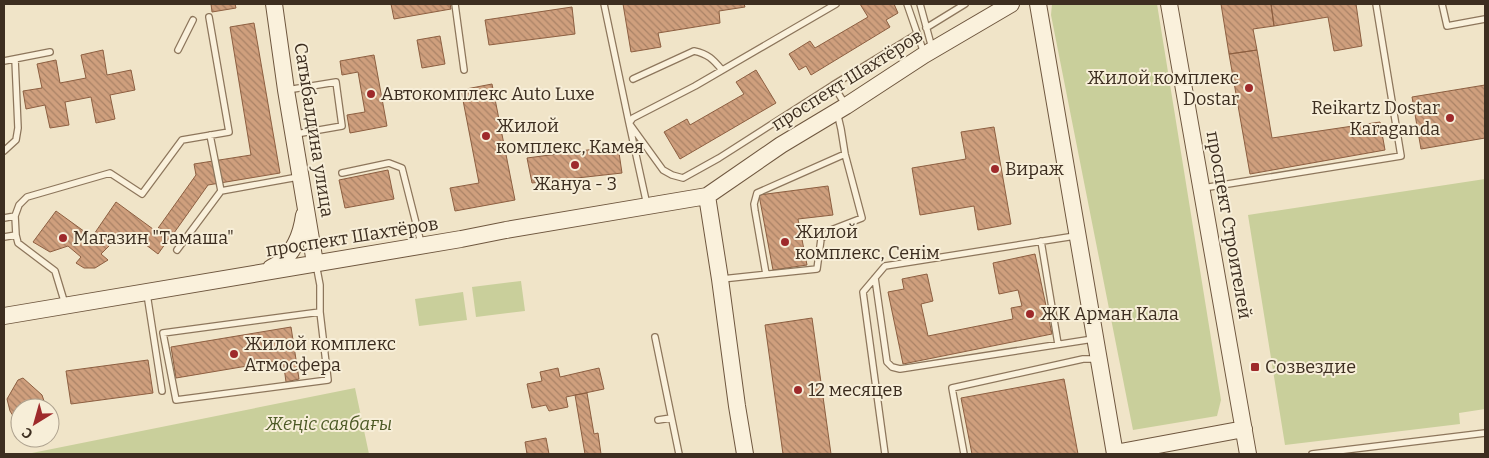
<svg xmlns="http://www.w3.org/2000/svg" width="1489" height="458" font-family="Bitter,serif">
<defs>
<pattern id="building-back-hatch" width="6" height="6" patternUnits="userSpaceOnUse" patternTransform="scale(1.25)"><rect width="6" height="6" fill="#cf9f7d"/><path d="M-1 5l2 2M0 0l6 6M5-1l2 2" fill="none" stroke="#a98266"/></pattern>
</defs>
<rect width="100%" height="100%" fill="#f0e4c8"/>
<path fill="#c9cf9b" d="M1052 4H1157L1221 400 1217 416 1133 430 1051 15Z
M1485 179V409L1459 413 1460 424 1285 445 1248 215Z
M521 281 525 311 476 317 472 287Z
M463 292 467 320 419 326 415 299Z
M355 388 369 454H27Z"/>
<path fill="url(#building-back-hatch)" stroke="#8d5f41" d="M211 4H235L236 8 212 12Z
M391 4H450L451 9 394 19Z
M623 4H744L745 7 719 11 720 23 658 33 661 47 631 52Z
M860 4H894L898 13 886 20 890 27 811 75 806 66 799 70 789 54 810 41 815 48 868 17Z
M1221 4H1271L1274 26 1253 29 1257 50 1229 54Z
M1271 4H1356L1362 46 1334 51 1328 17 1274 26Z
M572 7 575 34 489 45 485 20Z
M254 23 280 173 208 185 169 240 156 231 196 175 194 164 251 155 230 27Z
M440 36 445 64 422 68 417 40Z
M103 50 107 75 131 70 135 90 110 95 115 119 96 123 91 97 65 102 69 125 50 128 45 105 26 109 23 91 42 88 37 64 56 60 60 83 86 78 81 55Z
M1257 50 1272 138 1380 122 1385 150 1250 174 1229 54Z
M374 55 387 126 350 133 347 115 365 112 358 72 342 75 340 61Z
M756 70 776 103 680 159 664 132 687 119 690 125 744 94 736 82Z
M492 84 515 200 455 211 450 188 479 183 461 90Z
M1485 85V138L1421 149 1412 97Z
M994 127 1011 224 978 230 974 206 920 215 912 168 966 159 961 132Z
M618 146 622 173 532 183 527 158Z
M388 170 394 199 345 208 339 180Z
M828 186 833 215 798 219 807 265 773 270 759 195Z
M116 202 168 240 158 254 133 235 117 238 101 254 108 260 95 268H84L76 263 81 257 68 246 50 252 33 242 56 211 92 237Z
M1035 254 1052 334 903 364 888 292 904 289 902 279 927 274 933 301 921 304 928 336 1013 319 1011 308 1022 306 1018 290 999 294 993 263Z
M812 318 831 454H783L765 325Z
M291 327 299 379 286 382 283 360 176 378 171 347Z
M148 360 153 393 71 404 66 371Z
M558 368 560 377 599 368 604 389 566 397 568 407 549 411 546 405 532 408 527 384 542 381 540 372Z
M23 378 42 395 44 401V408H20V423L15 419 10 411 7 399 18 380Z
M1064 379 1078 454H972L961 398Z
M587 393 594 434 598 433 601 454H585L575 395Z
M546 438 549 454H527L525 442Z"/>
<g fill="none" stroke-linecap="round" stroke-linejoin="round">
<g stroke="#8d765c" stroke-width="8">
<path id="lane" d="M455 4 464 70
M604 4 629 123 663 170 672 175 683 178 719 158 833 85 917 34
M907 4 924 53
M920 4 932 48
M1442 4 1447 26 1485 19
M926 28 965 4
M178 50 193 20
M4 61 50 52
M633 79 694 51C708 54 713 59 722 70
M833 85 845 104
M287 90 336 82 342 126 296 134
M210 135 221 191 298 177
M4 151 16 140 18 128 15 59
M342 173 389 163 402 168 421 243
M1203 188 1401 156 1376 4
M647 205 629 123 633 118 695 86 836 4
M4 218 15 216
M4 237 16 235
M1041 241 1058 344
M177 250 221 191
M316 264 320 285V312L328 380 176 400 163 333 320 312
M766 274 755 211 754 204 757 193 845 154
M875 278 887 362 892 367 900 369 1093 339
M722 279 817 269 821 239 831 230 862 218 845 154 841 129 837 112
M147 294 162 391
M65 304 55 271 18 243 16 235 15 216 19 205 27 197 110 173 142 194 182 140 229 132 209 17
M655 337 679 454
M658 420 671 418
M885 454 863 292 885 266 1075 236
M964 454 952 388 1083 359H1096
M1312 454 1485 433"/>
</g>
<g stroke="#6f573f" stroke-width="18">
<path id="secondary" d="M274 4 286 90 315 263
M1038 4 1115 454
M1169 4 1248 454
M707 196 720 279 737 406 745 454
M271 268C292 258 301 237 304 215
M4 316 461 239 506 230 707 196 781 145 846 106 924 55 1011 4
M1115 453 1244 429"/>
</g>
<use href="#lane" stroke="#faf1dc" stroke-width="5.5"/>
<use href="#secondary" stroke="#faf1dc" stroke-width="16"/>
</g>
<g fill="#9e2a2b" stroke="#f7eed8" stroke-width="2">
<circle cx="1249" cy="88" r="5"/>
<circle cx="371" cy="94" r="5"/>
<circle cx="1450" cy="118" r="5"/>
<circle cx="486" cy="136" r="5"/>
<circle cx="575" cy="165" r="5"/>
<circle cx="995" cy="169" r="5"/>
<circle cx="63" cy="238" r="5"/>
<circle cx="785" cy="242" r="5"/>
<circle cx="1030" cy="314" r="5"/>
<circle cx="234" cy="354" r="5"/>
<rect x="1250" y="362" width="10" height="10" rx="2.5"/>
<circle cx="798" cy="390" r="5"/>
</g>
<g text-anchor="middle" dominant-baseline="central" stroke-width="4" stroke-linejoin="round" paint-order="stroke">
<g font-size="18" fill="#3d2e20" stroke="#f7eed8" text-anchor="start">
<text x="1239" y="78" text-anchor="end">Жилой комплекс<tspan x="1239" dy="21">Dostar</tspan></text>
<text x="381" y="94">Автокомплекс Auto Luxe</text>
<text x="1440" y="108" text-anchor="end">Reikartz Dostar<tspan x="1440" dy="21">Karaganda</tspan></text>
<text x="496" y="126">Жилой<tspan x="496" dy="21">комплекс, Камея</tspan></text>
<text x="1005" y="169">Вираж</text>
<text x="575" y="184" text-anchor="middle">Жануа - 3</text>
<text x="795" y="232">Жилой<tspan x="795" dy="21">комплекс, Сенiм</tspan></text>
<text x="73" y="238">Магазин "Тамаша"</text>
<text x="1040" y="314">ЖК Арман Кала</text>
<text x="244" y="344">Жилой комплекс<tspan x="244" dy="21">Атмосфера</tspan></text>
<text x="1265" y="367">Созвездие</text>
<text x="808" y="390">12 месяцев</text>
</g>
<g font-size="18" fill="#3d2e20" stroke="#f7eed8">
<text transform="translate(847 80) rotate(-32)">проспект Шахтёров</text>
<text transform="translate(314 130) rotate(81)">Сатыбалдина улица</text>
<text transform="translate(1229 225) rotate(80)">проспект Строителей</text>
<text transform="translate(352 237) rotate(-9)">проспект Шахтёров</text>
</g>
<g font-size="18" font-style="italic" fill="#4d5a26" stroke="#f7eed8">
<text x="329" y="424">Жеңіс саябағы</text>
</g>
</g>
<rect width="1489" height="458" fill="none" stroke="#3d2e20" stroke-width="10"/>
<g transform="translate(35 423) rotate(217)"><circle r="24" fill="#f7eed8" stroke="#ada18e"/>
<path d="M0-4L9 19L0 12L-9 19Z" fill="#9e2a2b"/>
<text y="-8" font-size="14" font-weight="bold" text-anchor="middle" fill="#3d2e20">С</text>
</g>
</svg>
